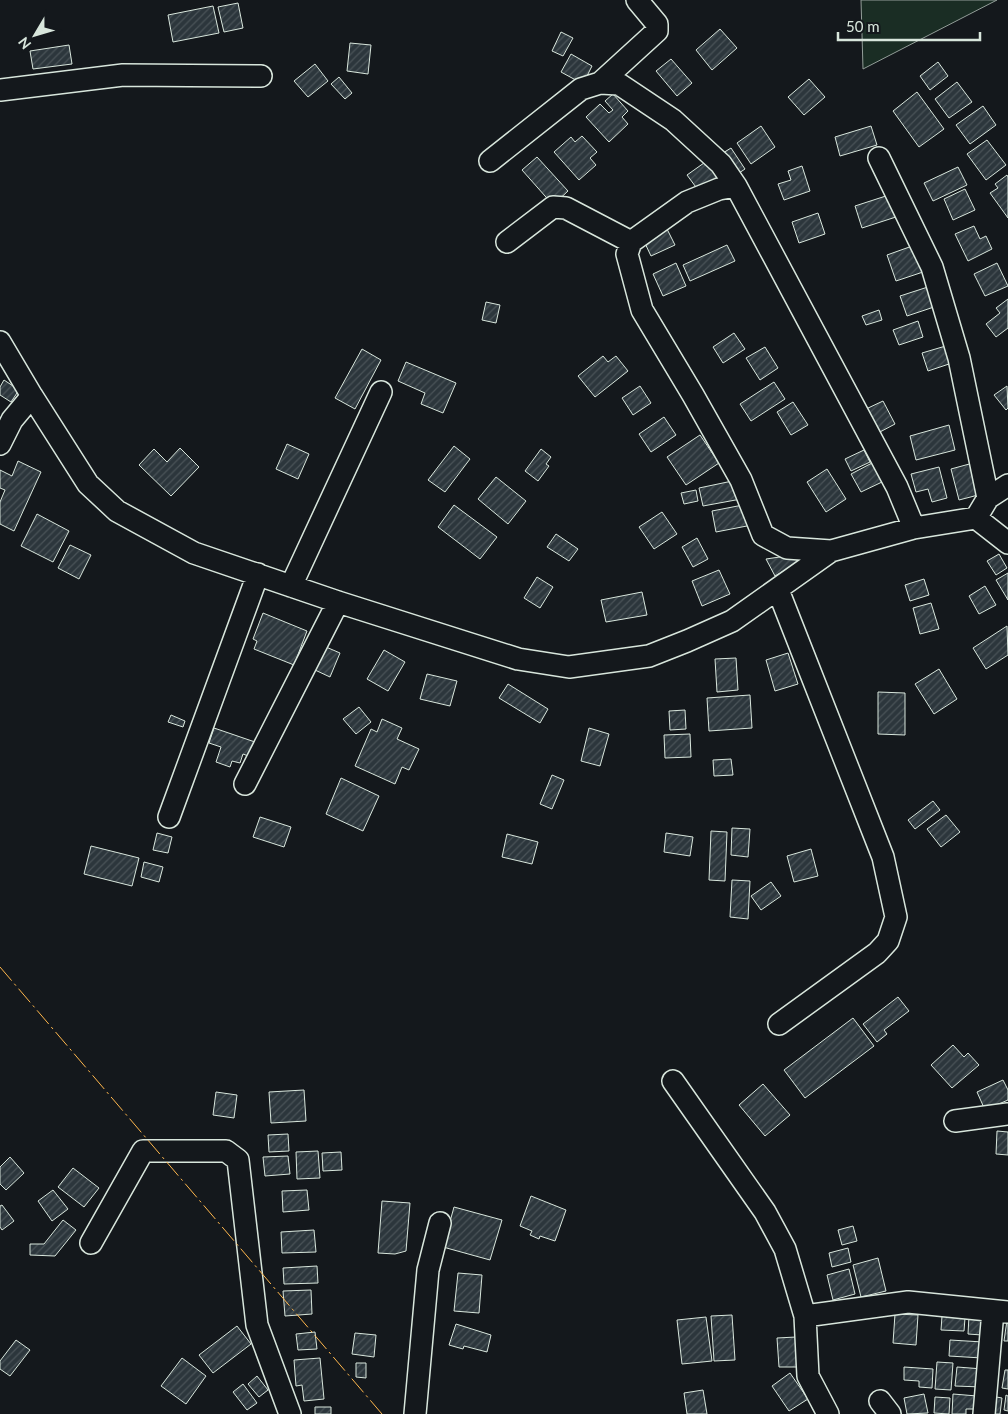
<svg xmlns="http://www.w3.org/2000/svg" width="1008" height="1414" font-family="Lato,sans-serif">
<defs>
<pattern id="building-hatch" width="6" height="6" patternUnits="userSpaceOnUse" patternTransform="scale(1.25)"><rect width="6" height="6" fill="#2c363c"/><path d="M-1 1l2-2M0 6l6-6M5 7l2-2" fill="none" stroke="#4a5358"/></pattern>
</defs>
<rect width="100%" height="100%" fill="#14181c"/>
<path fill="#1a2d24" stroke="#939e99" d="M861 0H997L863 69Z"/>
<path fill="url(#building-hatch)" stroke="#d8e6dc" d="M238 3 243 28 224 32 218 7Z
M213 6 219 33 173 42 168 15Z
M720 29 737 48 712 70 696 50Z
M561 32 573 38 563 56 552 51Z
M350 43 371 45 368 74 347 71Z
M69 45 72 64 33 69 30 51Z
M571 54 592 66 583 84 561 72Z
M671 59 692 83 677 96 656 71Z
M938 62 948 76 930 90 920 76Z
M315 64 328 81 308 97 294 81Z
M339 77 352 93 345 99 331 84Z
M809 79 825 97 804 115 788 97Z
M957 82 972 102 949 118 935 99Z
M917 92 944 129 919 147 893 111Z
M613 94 628 111 622 117 628 124 609 142 586 117 600 104 609 113 613 110 605 101Z
M983 106 996 125 970 144 956 125Z
M761 126 775 147 751 164 737 143Z
M871 126 877 145 840 156 835 137Z
M582 136 597 152 590 158 596 165 579 180 554 152 571 137 575 142Z
M987 140 1006 165 986 180 967 154Z
M731 148 745 169 733 177 718 156Z
M537 157 568 191 553 205 522 170Z
M711 158 725 178 701 194 687 175Z
M802 166 810 191 784 200 778 184 791 180 788 171Z
M958 167 967 185 933 201 924 183Z
M1007 175 1008 177V218L990 193 998 188 995 184Z
M965 189 975 210 953 220 944 199Z
M892 194 899 216 862 228 855 206Z
M818 213 825 234 799 243 792 222Z
M974 226 980 239 986 236 992 249 968 261 955 234Z
M666 227 675 245 651 256 642 237Z
M727 245 735 261 690 281 683 265Z
M915 245 923 272 896 281 887 255Z
M676 263 686 286 663 296 653 274Z
M997 263 1008 286 985 296 974 274Z
M931 286 937 306 907 316 900 296Z
M1008 299V328L996 337 986 324 1000 313 996 308Z
M486 302 500 305 496 323 482 320Z
M879 310 882 320 866 325 862 316Z
M918 321 923 337 899 345 893 330Z
M734 333 745 349 723 363 713 347Z
M949 345 955 362 928 371 922 353Z
M765 347 778 368 760 380 746 358Z
M362 349 381 360 355 409 335 398Z
M603 356 608 362 616 356 628 371 595 397 578 376Z
M406 362 456 383 443 413 421 404 425 393 398 381Z
M4 380 19 390 11 402 0 395V387Z
M774 382 785 399 751 421 740 404Z
M640 386 651 403 633 415 622 398Z
M1007 386 1008 408 1006 410 994 395Z
M883 401 895 424 878 433 866 409Z
M793 402 808 425 791 435 777 412Z
M664 417 676 435 651 452 639 434Z
M949 425 955 450 916 460 910 436Z
M700 435 719 463 686 485 667 457Z
M287 444 309 454 298 479 276 469Z
M454 446 470 459 445 492 428 480Z
M180 448 199 467 171 496 139 465 154 449 167 462Z
M541 449 551 457 546 464 549 466 538 481 525 471Z
M864 450 870 462 851 471 845 459Z
M18 461 41 472 14 531 0 524V502L5 490 0 488V470L12 476Z
M872 463 882 482 861 492 851 474Z
M973 463 982 494 959 500 951 469Z
M939 467 947 498 932 502 928 489 916 492 911 474Z
M827 469 846 499 826 512 807 482Z
M496 477 526 501 508 524 478 499Z
M737 480 741 499 703 506 699 488Z
M696 490 698 501 684 504 681 493Z
M748 504 752 525 716 532 712 511Z
M454 505 497 537 480 559 438 527Z
M662 512 677 534 654 549 639 527Z
M37 514 69 531 53 562 21 546Z
M556 534 578 549 569 561 547 547Z
M697 538 708 559 693 567 682 547Z
M70 545 91 555 79 579 58 568Z
M800 554 803 560 775 576 766 559Z
M999 554 1007 568 996 575 987 561Z
M719 570 730 594 702 606 692 581Z
M1008 573V600L996 580Z
M537 577 553 587 540 608 524 598Z
M924 579 929 595 910 601 905 585Z
M985 586 996 605 979 614 969 596Z
M642 592 647 615 606 622 601 600Z
M931 603 939 629 920 634 913 608Z
M263 613 307 631 294 665 254 649 257 641 253 639Z
M1007 626 1008 655 986 669 973 648Z
M326 647 340 653 330 677 315 670Z
M384 650 405 662 388 691 367 679Z
M788 653 798 684 775 691 766 660Z
M736 658 738 690 717 692 715 659Z
M939 669 957 699 934 714 915 684Z
M427 674 457 681 450 706 420 699Z
M508 684 548 709 540 723 499 698Z
M878 692 905 693V735L878 734Z
M750 695 752 728 709 731 707 698Z
M359 707 371 722 356 734 343 719Z
M685 710 686 729 670 730 669 711Z
M171 715 185 721 183 727 168 722Z
M382 719 402 728 397 739 419 749 409 770 402 767 395 784 355 766 371 729 377 732Z
M214 728 255 742 251 757 243 754 240 763 232 761 230 767 216 762 221 747 209 743Z
M589 728 609 734 600 766 581 761Z
M690 734 691 757 665 758 664 735Z
M731 759 733 775 714 776 713 760Z
M552 775 564 780 552 809 540 804Z
M341 778 379 796 363 831 326 814Z
M933 801 940 810 915 829 908 820Z
M946 815 960 832 941 847 927 829Z
M260 817 291 827 284 847 253 837Z
M732 828 750 829 748 857 731 855Z
M711 831 727 832 725 881 709 880Z
M157 833 172 837 168 853 153 850Z
M666 833 693 837 690 856 664 852Z
M507 834 538 842 532 864 502 857Z
M91 846 139 858 132 886 84 874Z
M811 849 818 876 794 882 787 856Z
M144 862 163 867 159 882 141 877Z
M732 880 750 881 748 919 730 917Z
M771 882 781 896 761 910 751 896Z
M898 997 909 1011 884 1030 887 1034 877 1042 863 1024Z
M853 1018 874 1046 805 1098 784 1070Z
M953 1045 964 1057 968 1053 979 1065 952 1088 931 1065Z
M1003 1080 1008 1090V1100L985 1110 977 1092Z
M763 1084 790 1115 765 1136 739 1105Z
M304 1090 306 1121 271 1123 269 1092Z
M216 1092 237 1095 234 1118 213 1115Z
M997 1131 1008 1132V1155L996 1154Z
M288 1134 289 1151 269 1152 268 1135Z
M318 1151 320 1178 297 1179 296 1152Z
M341 1152 342 1170 323 1171 322 1153Z
M288 1156 290 1174 265 1176 263 1157Z
M10 1157 24 1173 6 1190 0 1184V1167Z
M73 1168 99 1188 84 1207 58 1187Z
M53 1190 68 1209 52 1221 38 1201Z
M307 1190 309 1210 283 1212 282 1191Z
M531 1196 566 1210 555 1241 540 1236 539 1239 530 1235 532 1231 520 1226Z
M382 1201 410 1203 406 1251 395 1254 378 1253Z
M2 1205 14 1221 2 1230 0 1227V1206Z
M454 1207 502 1220 490 1260 443 1247Z
M63 1220 76 1230 55 1256 30 1255V1244H44Z
M853 1226 857 1241 842 1245 838 1230Z
M314 1230 316 1252 282 1253 281 1232Z
M848 1248 851 1262 832 1267 829 1253Z
M878 1258 886 1291 861 1297 853 1265Z
M317 1266 318 1283 284 1284 283 1268Z
M849 1269 855 1294 833 1300 827 1275Z
M458 1273 482 1275 479 1313 454 1311Z
M311 1290 312 1314 285 1316 283 1291Z
M895 1314 918 1315 916 1345 893 1343Z
M732 1315 735 1360 714 1361 711 1316Z
M942 1316 965 1318 964 1331 941 1330Z
M969 1316 983 1317 982 1335 968 1334Z
M706 1317 712 1361 682 1364 677 1320Z
M1007 1320 1008 1321V1341H1004Z
M456 1324 491 1335 487 1352 464 1346 463 1349 449 1345Z
M237 1326 251 1344 213 1373 199 1355Z
M315 1332 317 1349 298 1350 296 1334Z
M355 1333 376 1335 374 1357 352 1354Z
M796 1337 797 1367H779L777 1338Z
M16 1340 30 1350 10 1376 0 1369V1361Z
M950 1340 983 1342 982 1358 949 1356Z
M182 1358 206 1376 186 1404 161 1386Z
M320 1358 324 1399 304 1401 302 1385 296 1386 294 1360Z
M937 1362 953 1363 951 1390 935 1389Z
M356 1363H366V1378L356 1377Z
M904 1367 933 1369 932 1388 919 1387V1381L904 1380Z
M957 1367 983 1369 982 1387 955 1386Z
M1005 1370H1008V1389L1002 1388Z
M790 1373 808 1399 789 1411 772 1386Z
M257 1376 268 1390 259 1397 248 1384Z
M243 1384 257 1403 247 1410 233 1392Z
M703 1390 707 1414H687L684 1393Z
M924 1394 928 1413 907 1414 904 1398Z
M953 1394 977 1396 976 1409H966V1414H952Z
M1006 1395 1008 1396V1411L1004 1410Z
M991 1396 1002 1398 1000 1414H989Z
M935 1397 950 1398 949 1414 934 1413Z
M315 1407H331V1414H315Z"/>
<g fill="none" stroke-linecap="round" stroke-linejoin="round">
<g stroke="#d8e6dc" stroke-width="24">
<path id="minor" d="M600 83 657 31V24L637 0
M0 90 123 75 261 76
M879 158 932 267 959 358 988 498 976 518
M490 161 581 89 600 83 619 84 673 120 721 164 736 186 897 487 914 528
M736 186 719 189 687 202 631 242 627 254 642 310 693 395 741 480 763 535 787 548 831 551
M507 242 553 207 566 208 631 242
M0 342 32 396 88 484 117 511 194 553 338 602 518 659 569 667 649 656 687 641 732 621 831 551 914 528 976 518 1008 543
M0 444 12 420 32 396
M988 498 1008 485
M291 586 381 392
M778 590 883 857 896 917 888 941 877 953 779 1024
M245 784 338 602
M169 817 258 574
M673 1081 765 1212 785 1249 805 1316 808 1376 828 1414
M955 1121 1008 1114
M91 1243 143 1151H226L238 1160 257 1325 290 1414
M805 1316 908 1302 1008 1312
M880 1401 890 1414
M415 1414 428 1270 440 1223
M984 1414 993 1311"/>
</g>
<use href="#minor" stroke="#14181c" stroke-width="21"/>
<path stroke="#ffb74d" stroke-width="1" stroke-dasharray="18 4 2.5 4" stroke-linecap="butt" d="M0 967 382 1414"/>
</g>
<g transform="translate(35 35) rotate(232)" stroke="#14181c" stroke-width="4" paint-order="stroke">
<path d="M0-4L9 19L0 12L-9 19Z" fill="#d8e6dc"/>
<text y="-8" font-size="14" font-weight="bold" text-anchor="middle" fill="#d8e6dc">N</text>
</g>
<path d="M838 32v8h142v-8" fill="none" stroke="#d8e6dc" stroke-width="2.5"/>
<text x="846" y="32" font-size="15" fill="#d8e6dc" stroke="#14181c" stroke-width="4" paint-order="stroke">50 m</text>
</svg>
